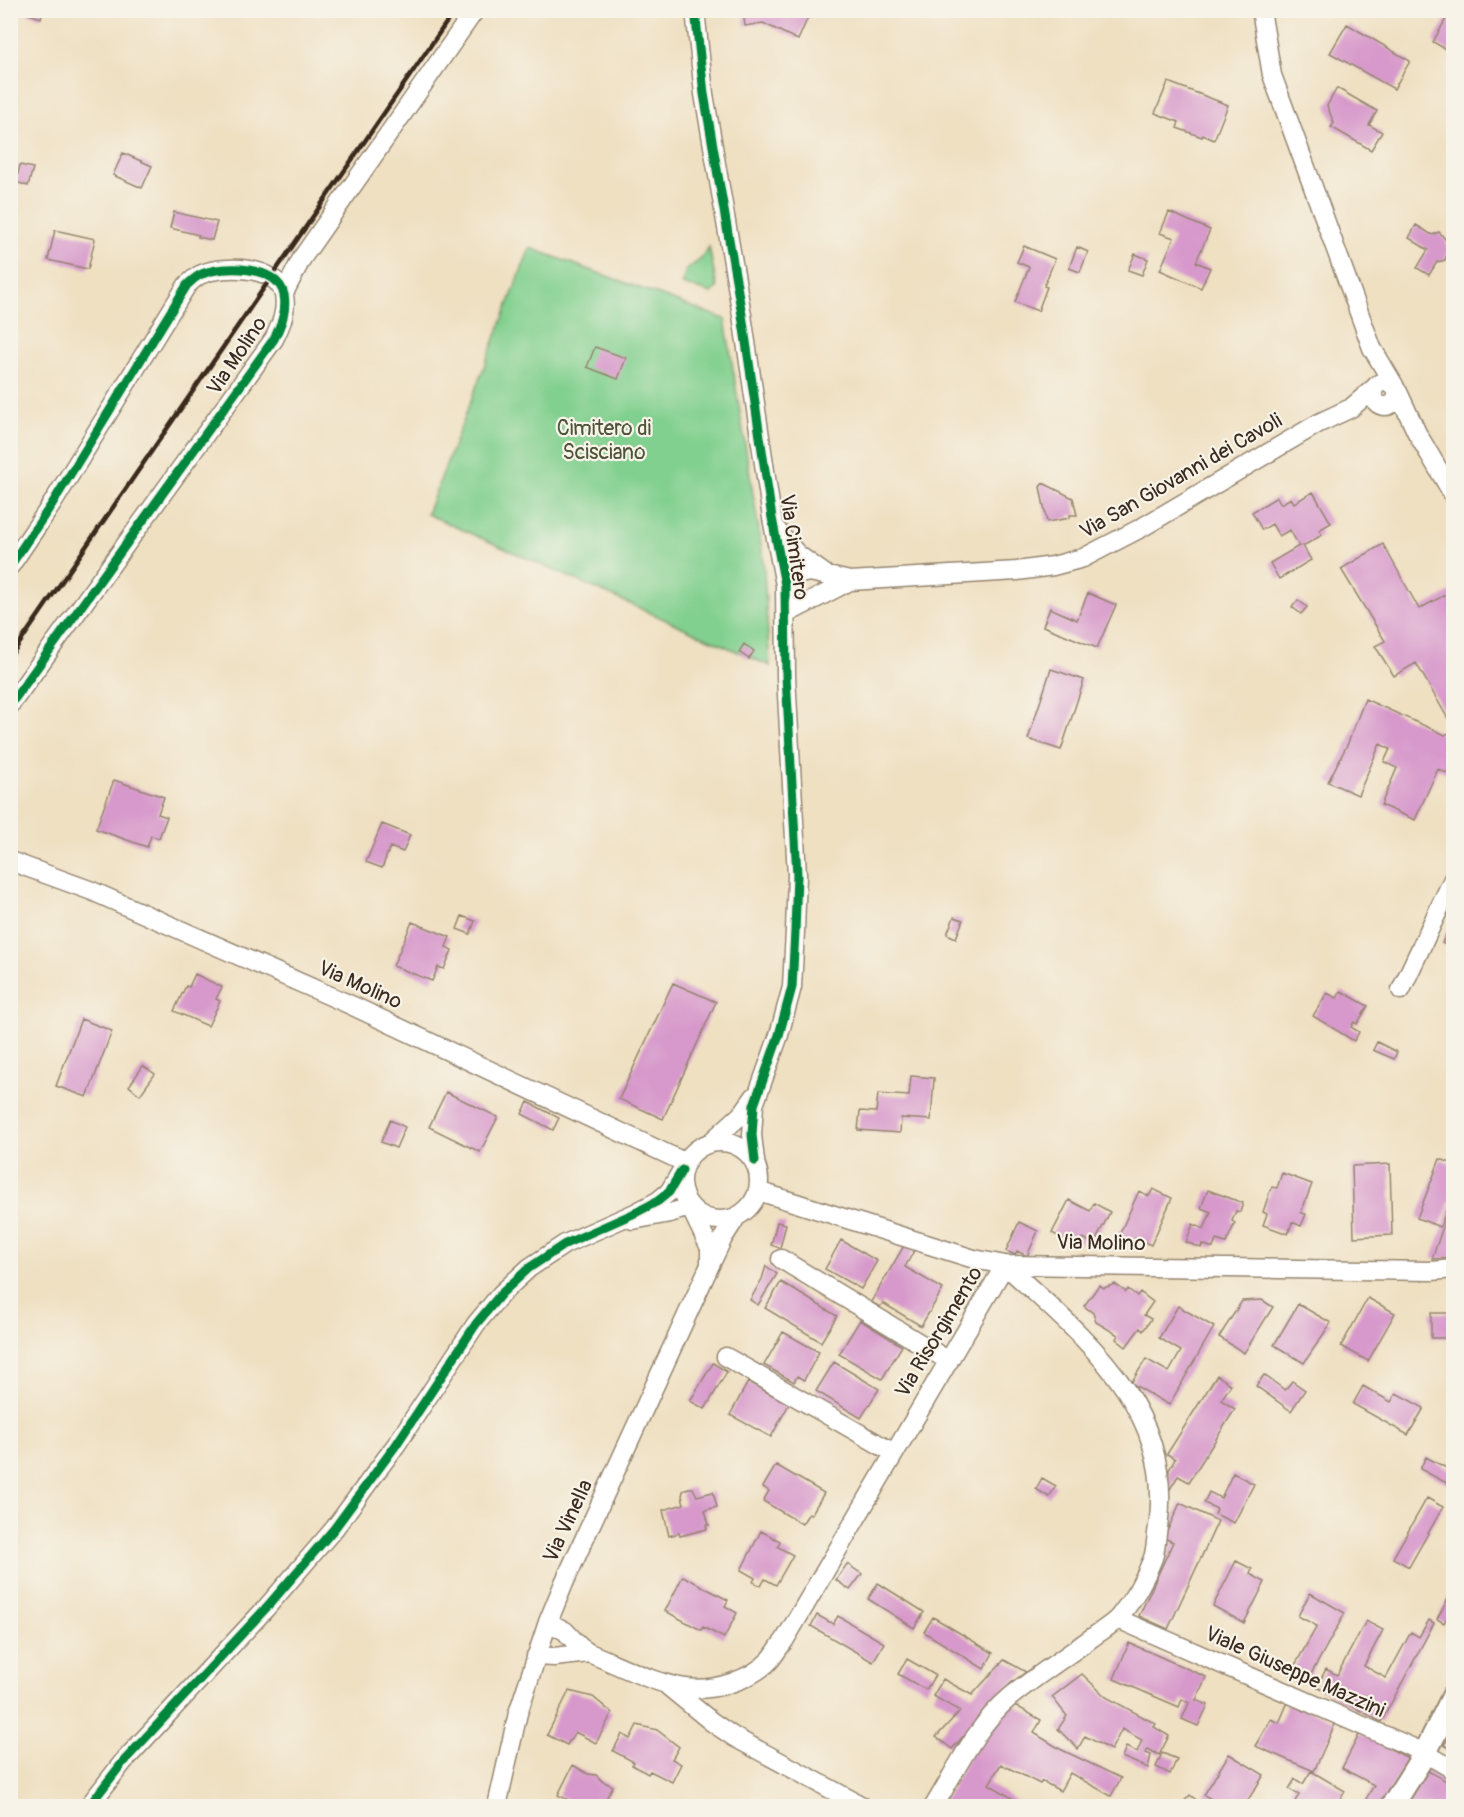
<svg xmlns="http://www.w3.org/2000/svg" width="1464" height="1817" font-family="Pangolin,sans-serif">
<rect width="100%" height="100%" fill="#f7f3e8"/>
<filter id="ink" filterUnits="userSpaceOnUse"><feTurbulence type="fractalNoise" baseFrequency=".0167" numOctaves="2"/><feDisplacementMap in="SourceGraphic" scale="12" xChannelSelector="R" yChannelSelector="G"/><feConvolveMatrix kernelMatrix="1 2 1 2 8 2 1 2 1" color-interpolation-filters="sRGB"/></filter>
<filter id="wash" filterUnits="userSpaceOnUse"><feTurbulence type="fractalNoise" baseFrequency=".008" numOctaves="4" result="noise"/><feDisplacementMap in="SourceGraphic" scale="24" xChannelSelector="R" yChannelSelector="G"/><feGaussianBlur stdDeviation="1.35" result="paint"/><feColorMatrix in="noise" values="0 0 0 0 0 0 0 0 0 0 0 0 0 0 0 0 0 1.4 0 .05"/><feComposite in="paint" operator="in"/></filter>
<g filter="url(#wash)">
<rect width="100%" height="100%" fill="#efe0c2"/>
<path fill="#82d08f" stroke="#5e7d56" stroke-width="1.5" d="M709 247 717 288 711 293 682 284 686 270 701 259Z
M530 248 725 319 763 556 770 666 427 514Z"/>
<g id="blocks">
<path fill="#d799cb" d="M17 10H43L41 18Z
M743 10H798L809 15 798 40 763 23 745 26Z
M1451 10H1454V54L1433 42Z
M1347 24 1410 61 1394 89 1330 53Z
M1168 82 1228 105 1214 140 1203 135 1202 137 1177 128 1179 122 1155 113Z
M1337 88 1377 111 1369 125 1382 132 1371 150 1331 127 1334 123 1327 106Z
M123 153 152 166 142 188 113 175Z
M20 165 33 168 28 186 16 182Z
M174 212 217 222 212 240 198 237 199 235 170 228Z
M1169 212 1210 230 1196 262 1210 268 1201 288 1160 270 1174 238 1160 233Z
M1416 225 1432 235 1439 232 1446 240 1448 252 1445 260 1437 262 1429 275 1417 268 1428 250 1409 238Z
M55 230 95 239 88 269 48 260Z
M1024 246 1055 259 1044 286 1047 287 1038 311 1015 302 1029 267 1017 262Z
M1077 247 1088 252 1080 272 1069 268Z
M1135 254 1148 259 1142 275 1128 270Z
M10 276 17 277 11 301H10Z
M595 347 626 358 618 379 587 367Z
M1043 483 1073 498 1077 515H1070V518L1047 522 1040 487Z
M1313 492 1331 523 1319 530 1322 535 1303 546 1311 560 1279 579 1270 563 1299 546 1290 530 1279 536 1272 524 1262 530 1252 512 1277 497 1281 504 1291 498 1294 503Z
M1383 544 1419 609 1454 590V759L1447 773 1438 769 1415 820 1381 805 1397 768 1384 762 1390 749 1380 744 1358 795 1328 782 1348 743 1365 699 1445 735 1451 732V724L1416 663 1394 676 1375 646 1385 641 1341 569Z
M1088 593 1116 605 1097 648 1043 626 1050 608 1077 620Z
M1298 600 1307 607 1301 614 1292 607Z
M744 644 754 651 749 659 739 652Z
M1051 669 1084 680 1061 750 1028 739Z
M114 780 164 797 158 814 167 817 159 838 151 836 147 847 96 829Z
M382 824 410 835 403 852 390 847 382 868 366 862Z
M462 916 475 921 470 934 457 929Z
M954 917 963 920 956 938 947 934Z
M1454 918V948L1442 943Z
M412 922 450 937 446 947 452 950 444 969 438 967 432 981 393 966Z
M195 974 222 987 216 999 220 1001 208 1026 174 1011 186 986 189 987Z
M673 983 716 1002 663 1119 619 1099Z
M1341 991 1368 1006 1357 1024 1354 1022 1351 1027 1359 1032 1354 1041 1313 1016 1327 993 1337 998Z
M81 1019 112 1031 87 1097 56 1086Z
M1377 1042 1397 1052 1394 1059 1373 1050Z
M143 1066 155 1074 140 1095 129 1086Z
M911 1076 934 1078 931 1120 901 1118 900 1133 858 1130 860 1111 876 1112 878 1094 909 1096Z
M446 1092 498 1117 480 1152 429 1127Z
M528 1102 559 1118 553 1130 522 1114Z
M390 1120 405 1127 396 1148 381 1142Z
M1440 1159 1454 1164V1191L1440 1227 1417 1218Z
M1390 1164 1392 1235 1354 1237 1352 1166Z
M1282 1173 1312 1184 1301 1213 1306 1214 1301 1226 1292 1222 1288 1234 1263 1225 1267 1214 1263 1212 1269 1194 1272 1187 1277 1188Z
M1153 1189 1172 1198 1151 1245 1135 1238 1133 1242 1115 1244 1139 1191 1149 1196Z
M1208 1190 1243 1203 1240 1212 1236 1211 1232 1221 1235 1223 1226 1243 1216 1240 1213 1248 1202 1244 1201 1248 1186 1242 1193 1224 1204 1229 1211 1212 1201 1208Z
M1069 1200 1090 1211 1094 1203 1110 1212 1094 1244 1083 1238 1080 1243 1072 1239 1070 1243 1052 1233Z
M1450 1206 1454 1207V1258L1432 1259Z
M777 1222 786 1224 780 1248 771 1245Z
M1019 1222 1038 1231 1027 1256 1017 1251 1015 1255 1006 1251Z
M841 1240 877 1261 861 1289 825 1269Z
M905 1244 915 1249 905 1267 943 1289 921 1326 883 1303 880 1307 871 1302Z
M766 1266 777 1274 758 1305 750 1300 762 1279Z
M781 1282 837 1316 821 1342 765 1308Z
M1115 1284 1126 1292 1128 1289 1137 1296 1140 1292 1153 1302 1144 1315 1151 1319 1143 1331 1140 1328 1126 1347 1116 1339 1118 1335 1096 1322 1093 1313 1084 1306 1099 1285 1104 1288Z
M1368 1298 1395 1313 1368 1361 1341 1346Z
M1262 1300 1273 1307 1244 1353 1219 1337 1242 1301Z
M1298 1304 1331 1323 1304 1363 1274 1345Z
M1178 1306 1214 1327 1169 1405 1131 1383 1146 1359 1169 1372 1181 1351 1159 1338Z
M1431 1313H1454V1338H1431Z
M860 1320 902 1346 882 1379 839 1354Z
M783 1332 819 1352 804 1380 797 1376 794 1382 764 1365Z
M834 1362 879 1389 861 1418 816 1391Z
M713 1363 727 1372 705 1409 690 1401Z
M1217 1375 1231 1385 1221 1400 1235 1409 1189 1482 1178 1476 1167 1494 1169 1470 1175 1459 1167 1454Z
M1264 1375 1285 1390 1292 1381 1305 1390 1291 1411 1256 1386Z
M748 1382 789 1404 771 1437 730 1415Z
M1363 1386 1391 1402 1396 1393 1424 1408 1408 1435 1353 1404Z
M1426 1457 1454 1472V1487L1420 1469Z
M776 1465 824 1493 811 1515 809 1513 802 1524 763 1501 769 1491 763 1487Z
M1233 1473 1254 1484 1234 1523 1215 1514 1217 1509 1204 1503 1209 1492 1221 1498Z
M1042 1478 1056 1486 1049 1497 1036 1489Z
M688 1488H693L697 1496 713 1492 717 1507 705 1510 709 1525H706L707 1529 680 1536 679 1533 669 1536 663 1510 684 1504 682 1496 683 1491Z
M1427 1498 1443 1507 1409 1567 1393 1558Z
M1180 1503 1218 1521 1168 1629 1139 1616 1173 1542 1164 1538Z
M761 1531 780 1541 778 1547 793 1555 776 1585 765 1579 761 1586 753 1582 755 1578 741 1570Z
M1236 1561 1252 1569 1250 1574 1265 1582 1244 1623 1213 1606Z
M847 1564 862 1574 850 1590 836 1580Z
M683 1576 728 1600 725 1606 737 1613 724 1638 703 1627 701 1630 665 1611Z
M878 1583 924 1612 914 1628 868 1599Z
M1310 1593 1345 1613 1306 1683 1290 1674 1317 1626 1298 1616Z
M1448 1599 1454 1602V1605L1444 1623 1437 1619Z
M817 1615 833 1624 838 1616 884 1643 873 1662 811 1626Z
M933 1617 993 1653 984 1669 924 1632Z
M1429 1620 1434 1623 1381 1722 1317 1687 1326 1669 1337 1675 1366 1621 1383 1630 1364 1666 1386 1678 1411 1632 1419 1637Z
M1129 1643 1206 1677 1196 1700 1208 1705 1198 1726 1182 1719 1189 1703 1182 1699 1179 1707 1114 1679Z
M907 1659 935 1675 926 1690 898 1674Z
M1004 1660 1026 1672 1011 1683 952 1749 936 1737 960 1711 933 1696 943 1679 972 1695Z
M1082 1674 1106 1697 1156 1724 1154 1727 1169 1736 1159 1755 1148 1749 1146 1753 1151 1755 1148 1768 1122 1757 1126 1747 1137 1752 1142 1740 1122 1729 1111 1750 1085 1736 1078 1749 1058 1729 1067 1716 1052 1697Z
M569 1691 593 1697 612 1713 596 1743 575 1732 567 1745 547 1735Z
M1009 1702 1041 1720 1034 1733 1060 1749 1121 1778 1111 1796 1070 1773 1060 1791 1042 1781 1040 1784 1001 1764 989 1784 1025 1806H941L983 1731Z
M1288 1702 1336 1722 1314 1771 1255 1746 1271 1719 1279 1723Z
M637 1725 657 1730 679 1747 672 1759 681 1764 672 1782 650 1771 648 1774 632 1765 634 1762 613 1751 622 1734 630 1739Z
M1454 1729V1751L1444 1745Z
M1360 1733 1408 1758 1383 1806H1362L1374 1785 1342 1768Z
M1162 1753 1177 1759 1170 1774 1156 1767Z
M1229 1754 1264 1775 1244 1806H1223L1204 1795Z
M573 1765 588 1774 596 1775 602 1781 613 1786 602 1806H580L558 1795Z
M1424 1769 1454 1785V1806H1412L1405 1803Z
M1311 1771 1345 1791 1337 1805 1333 1803 1331 1806H1292L1299 1795 1289 1789 1295 1779 1303 1784Z
M1190 1795 1204 1806H1180Z"/>
</g>
</g>
<g filter="url(#ink)">
<use href="#blocks" fill-opacity="0" stroke="#958570" stroke-width="1.5"/>
<g fill="none" stroke-linecap="round" stroke-linejoin="round">
<g stroke="#958570" stroke-width="21">
<path id="minor" d="M695 10 704 94 742 315 772 518 785 585 786 676 797 875 795 931 792 987 779 1035 754 1105 752 1135 755 1161
M1261 10 1272 75 1372 348 1394 385
M284 293 302 258 475 10
M1373 394a12 12 0 1 1 24 0a12 12 0 1 1-24 0Z
M1398 392 1417 433 1454 496
M775 528 797 554 825 574
M10 566 52 504 187 285C192 281 196 276 202 274 223 265 278 265 284 295 287 311 281 325 274 339L10 705
M785 585 800 574 810 572 850 581 1017 571 1053 566 1083 558 1141 528 1319 423 1351 408 1373 389
M786 614 850 581
M10 861 92 891 353 1006 686 1163
M1401 990 1454 877
M681 1181a39 39 0 1 1 78 0a39 39 0 1 1-78 0Z
M710 1143 742 1114 755 1096
M758 1191 974 1259 1005 1265 1432 1271 1454 1269
M633 1220 670 1213 690 1207 710 1248V1265
M781 1259 949 1361
M726 1357 894 1453
M1118 1619 1425 1753 1454 1770
M548 1622 565 1631 580 1647 589 1653C617 1664 655 1684 685 1688 713 1692 751 1680 770 1660 775 1654 779 1647 784 1641L1005 1265
M536 1656 554 1657 589 1653
M668 1686 712 1722 734 1737 862 1806
M89 1806 123 1762 266 1608 334 1529 396 1445 476 1324 501 1294 529 1268 565 1244 635 1213 658 1201 669 1192 682 1170
M497 1806 518 1713 548 1622 564 1583 710 1265 723 1238 737 1216
M934 1806C956 1770 976 1726 1009 1698 1034 1677 1063 1659 1090 1639 1099 1632 1111 1626 1119 1617 1133 1600 1145 1579 1153 1558 1156 1549 1156 1537 1158 1527 1176 1408 1083 1337 1005 1265"/>
</g>
<g stroke="#958570" stroke-width="26">
<path id="tertiary" d="M1392 1806 1425 1753 1454 1695"/>
</g>
<use href="#minor" stroke="#fff" stroke-width="18"/>
<use href="#tertiary" stroke="#fff" stroke-width="22"/>
<path stroke="#3b2a1e" stroke-width="4.5" d="M10 657 455 10"/>
<g stroke="#f7f3e8" stroke-width="13">
<path id="cycleway" d="M695 10 704 94 742 315 772 518 785 585 786 676 797 875 795 931 792 987 779 1035 754 1105 752 1135 755 1161
M10 566 52 504 187 285C192 281 196 276 202 274 223 265 278 265 284 295 287 311 281 325 274 339L10 705
M89 1806 123 1762 266 1608 334 1529 396 1445 476 1324 501 1294 529 1268 565 1244 635 1213 658 1201 669 1192 682 1170"/>
</g>
<use href="#cycleway" stroke="#00873e" stroke-width="9"/>
</g>
</g>
<g text-anchor="middle" dominant-baseline="central" stroke-width="4.5" stroke-linejoin="round" paint-order="stroke">
<g font-size="21" fill="#3b2a1e" stroke="#f7f3e8">
<text transform="translate(237 356) rotate(-56)">Via Molino</text>
<text transform="translate(1181 476) rotate(-30)">Via San Giovanni dei Cavoli</text>
<text transform="translate(794 547) rotate(82)">Via Cimitero</text>
<text transform="translate(360 985) rotate(24)">Via Molino</text>
<text transform="translate(1101 1243) rotate(1)">Via Molino</text>
<text transform="translate(939 1332) rotate(-59)">Via Risorgimento</text>
<text transform="translate(568 1521) rotate(-65)">Via Vinella</text>
<text transform="translate(1295 1672) rotate(24)">Viale Giuseppe Mazzini</text>
</g>
<g font-size="21" fill="#4d543a" stroke="#f7f3e8">
<text x="604" y="428">Cimitero di<tspan x="604" dy="24">Scisciano</tspan></text>
</g>
</g>
<rect width="1464" height="1817" fill="none" stroke="#f7f3e8" stroke-width="36"/>
</svg>
